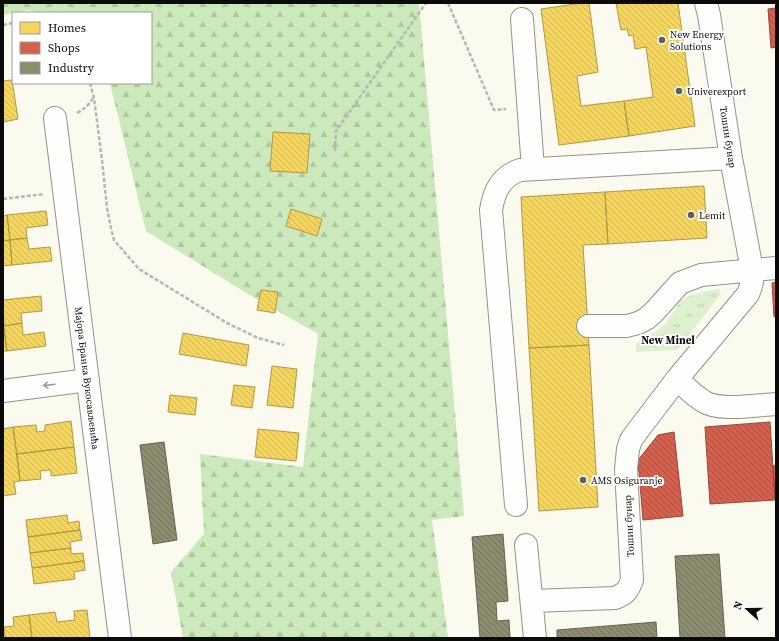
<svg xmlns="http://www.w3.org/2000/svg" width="779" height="641" font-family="'Source Serif 4',serif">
<defs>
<pattern id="forest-firs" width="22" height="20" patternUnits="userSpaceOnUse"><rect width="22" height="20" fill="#cce9bc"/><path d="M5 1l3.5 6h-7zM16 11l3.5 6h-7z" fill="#aec6a0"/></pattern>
<pattern id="park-tufts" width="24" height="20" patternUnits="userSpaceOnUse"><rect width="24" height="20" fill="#def1ce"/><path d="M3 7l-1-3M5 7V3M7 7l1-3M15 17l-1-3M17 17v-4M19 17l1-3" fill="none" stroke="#bdcdb0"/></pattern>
<pattern id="homes-back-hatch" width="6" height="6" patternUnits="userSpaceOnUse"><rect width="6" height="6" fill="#f6d55c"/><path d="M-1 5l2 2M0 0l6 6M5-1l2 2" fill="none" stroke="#d2b64f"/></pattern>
<pattern id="shops-back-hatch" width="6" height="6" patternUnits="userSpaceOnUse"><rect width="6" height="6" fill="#d6604d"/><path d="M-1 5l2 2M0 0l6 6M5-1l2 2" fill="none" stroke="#ac4d3e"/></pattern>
<pattern id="industry-back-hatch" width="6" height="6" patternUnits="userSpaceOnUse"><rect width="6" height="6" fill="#8c8c6e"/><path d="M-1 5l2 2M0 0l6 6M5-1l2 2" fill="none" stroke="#717159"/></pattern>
</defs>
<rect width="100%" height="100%" fill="#fafaef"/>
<path fill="url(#forest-firs)" d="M3 3H419L464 516 432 520 448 638H183L171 572 204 534 200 454 303 467 318 334 248 294 146 231 110 83H151V13H38L29 10 3 15Z"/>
<path fill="url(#park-tufts)" d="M719 289 721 294 677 350 636 352V345L641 339 656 331 666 323 680 301 689 296 703 292Z"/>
<path fill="url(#homes-back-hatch)" stroke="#b09844" d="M582 3H589L598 72 577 76 581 106 624 101 629 136 559 145 541 9Z
M616 3H678L695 126 629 136 624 101 653 97 646 47 635 49 633 35 629 36 627 29 621 30Z
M12 80 18 119 3 122V81Z
M273 132 310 134 307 173 270 171Z
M704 186 707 238 608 244 605 192Z
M605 192 608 244 583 245 589 345 529 348 521 197Z
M291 209 322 219 317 236 286 226Z
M46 211 48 225 26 228 27 238 10 240 7 215Z
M7 215 10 240 3 241V216Z
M27 238 29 249 50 247 52 261 12 265 10 240Z
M10 240 12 265 3 266V241Z
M261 290 278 292 275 313 257 310Z
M41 296 42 311 21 313 22 323 4 326 3 300Z
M22 323 23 335 44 332 46 346 7 351 4 326Z
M3 326 7 351H3Z
M183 333 249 345 246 366 179 354Z
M589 345 598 507 539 511 529 348Z
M272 366 297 369 293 408 267 405Z
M234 385 255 387 252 408 231 405Z
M170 395 197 398 195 415 168 412Z
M71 421 74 447 17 454 13 427 36 425 37 432 45 431V425Z
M13 427 20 481 14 482 16 494 3 496V429Z
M258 429 299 433 296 461 255 457Z
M74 447 77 473 51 476V470L40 471 41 479 20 481 17 454Z
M67 515 68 523 79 521 80 530 28 537 26 520Z
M80 530 82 540 70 542 71 548 30 553 28 537Z
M71 548V554L83 553 84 561 32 568 30 553Z
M84 561 85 570 74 572 75 579 34 584 32 568Z
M87 610 90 638H32L29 615 55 612 57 622 75 620 74 611Z
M29 615 32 638H5L4 627 14 626 13 617Z"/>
<path fill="url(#shops-back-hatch)" stroke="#994639" d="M776 8V47L771 48 768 9Z
M776 282V316L774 317 772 283Z
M770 422 775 500 710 504 705 427Z
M674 432 683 516 643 520 638 460 658 435Z
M776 465V500H775L773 466Z"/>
<path fill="url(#industry-back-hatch)" stroke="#656550" d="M164 442 177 540 153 544 140 445Z
M503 534 508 601 496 602 497 621 509 620 510 638H480L472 537Z
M719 554 725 638H680L675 556Z
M656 622 657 638H557V630Z"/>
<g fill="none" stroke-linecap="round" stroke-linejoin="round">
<g stroke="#93938e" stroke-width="24">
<path id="minor" d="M522 19 533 169
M55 118 120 638
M588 326H627L638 323 646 319 654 312 680 283 701 275 776 268
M677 379C685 386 693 395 703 401 719 412 756 405 776 404
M3 391 88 380
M516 505 491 210C494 192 500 177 520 170L731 158
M526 545 535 638
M532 601 615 598C625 594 628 591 632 580L626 469 628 449 631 440 639 429 677 379 748 294C752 286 753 279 752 270L731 158 709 15 706 3"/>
</g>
<path stroke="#b7b7b5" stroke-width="2.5" stroke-dasharray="4 2" stroke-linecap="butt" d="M448 3 494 110 506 109
M3 25 13 23
M90 83 94 98 102 160 107 208 111 228 114 240 139 269 227 323 258 338 284 345
M77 113C84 109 89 105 93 98
M335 151 336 131 426 3
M3 199 44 194"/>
<use href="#minor" stroke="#fefefd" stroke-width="22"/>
</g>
<defs><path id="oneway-shaft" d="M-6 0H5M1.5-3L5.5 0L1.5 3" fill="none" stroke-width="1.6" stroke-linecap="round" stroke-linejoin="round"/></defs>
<use stroke="#9d9d9c" href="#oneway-shaft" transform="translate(49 385) rotate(173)"/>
<g fill="#5f5f5b" stroke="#fff" stroke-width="1.5">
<circle cx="662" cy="40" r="4"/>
<circle cx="679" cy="91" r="4"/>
<circle cx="691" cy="215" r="4"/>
<circle cx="583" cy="480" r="4"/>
</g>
<g text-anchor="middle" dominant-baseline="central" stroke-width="4" stroke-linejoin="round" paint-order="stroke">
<g font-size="10" fill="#0b0b0b" stroke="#fff" text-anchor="start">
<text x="670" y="34">New Energy<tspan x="670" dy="12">Solutions</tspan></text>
<text x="687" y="91">Univerexport</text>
<text x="699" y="215">Lemit</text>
<text x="591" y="480">AMS Osiguranje</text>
</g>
<g font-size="10" fill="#0b0b0b" stroke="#fff">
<text transform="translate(728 137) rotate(81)">Тошин бунар</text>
<text transform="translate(87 378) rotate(83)">Мајора Бранка Вукосављевића</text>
<text transform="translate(629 526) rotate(-93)">Тошин бунар</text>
</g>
<g font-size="11" font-weight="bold" fill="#0b0b0b" stroke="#fff">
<text x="668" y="340">New Minel</text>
</g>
</g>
<rect width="779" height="641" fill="none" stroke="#0b0b0b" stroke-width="8"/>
<rect x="12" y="12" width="140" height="72" fill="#ffffff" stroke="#9d9d9d"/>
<rect x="20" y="22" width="20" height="12" fill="#f6d55c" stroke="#9d9d9d"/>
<text x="48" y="32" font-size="12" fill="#0b0b0b">Homes</text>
<rect x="20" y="42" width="20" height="12" fill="#d6604d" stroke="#9d9d9d"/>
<text x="48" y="52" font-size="12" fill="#0b0b0b">Shops</text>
<rect x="20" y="62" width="20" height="12" fill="#8c8c6e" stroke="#9d9d9d"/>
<text x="48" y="72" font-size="12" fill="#0b0b0b">Industry</text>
<g transform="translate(747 609) rotate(291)" stroke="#ffffff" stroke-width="3" paint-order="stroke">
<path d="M0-3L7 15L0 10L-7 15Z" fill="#0b0b0b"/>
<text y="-6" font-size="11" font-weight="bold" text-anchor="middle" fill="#0b0b0b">N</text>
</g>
</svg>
